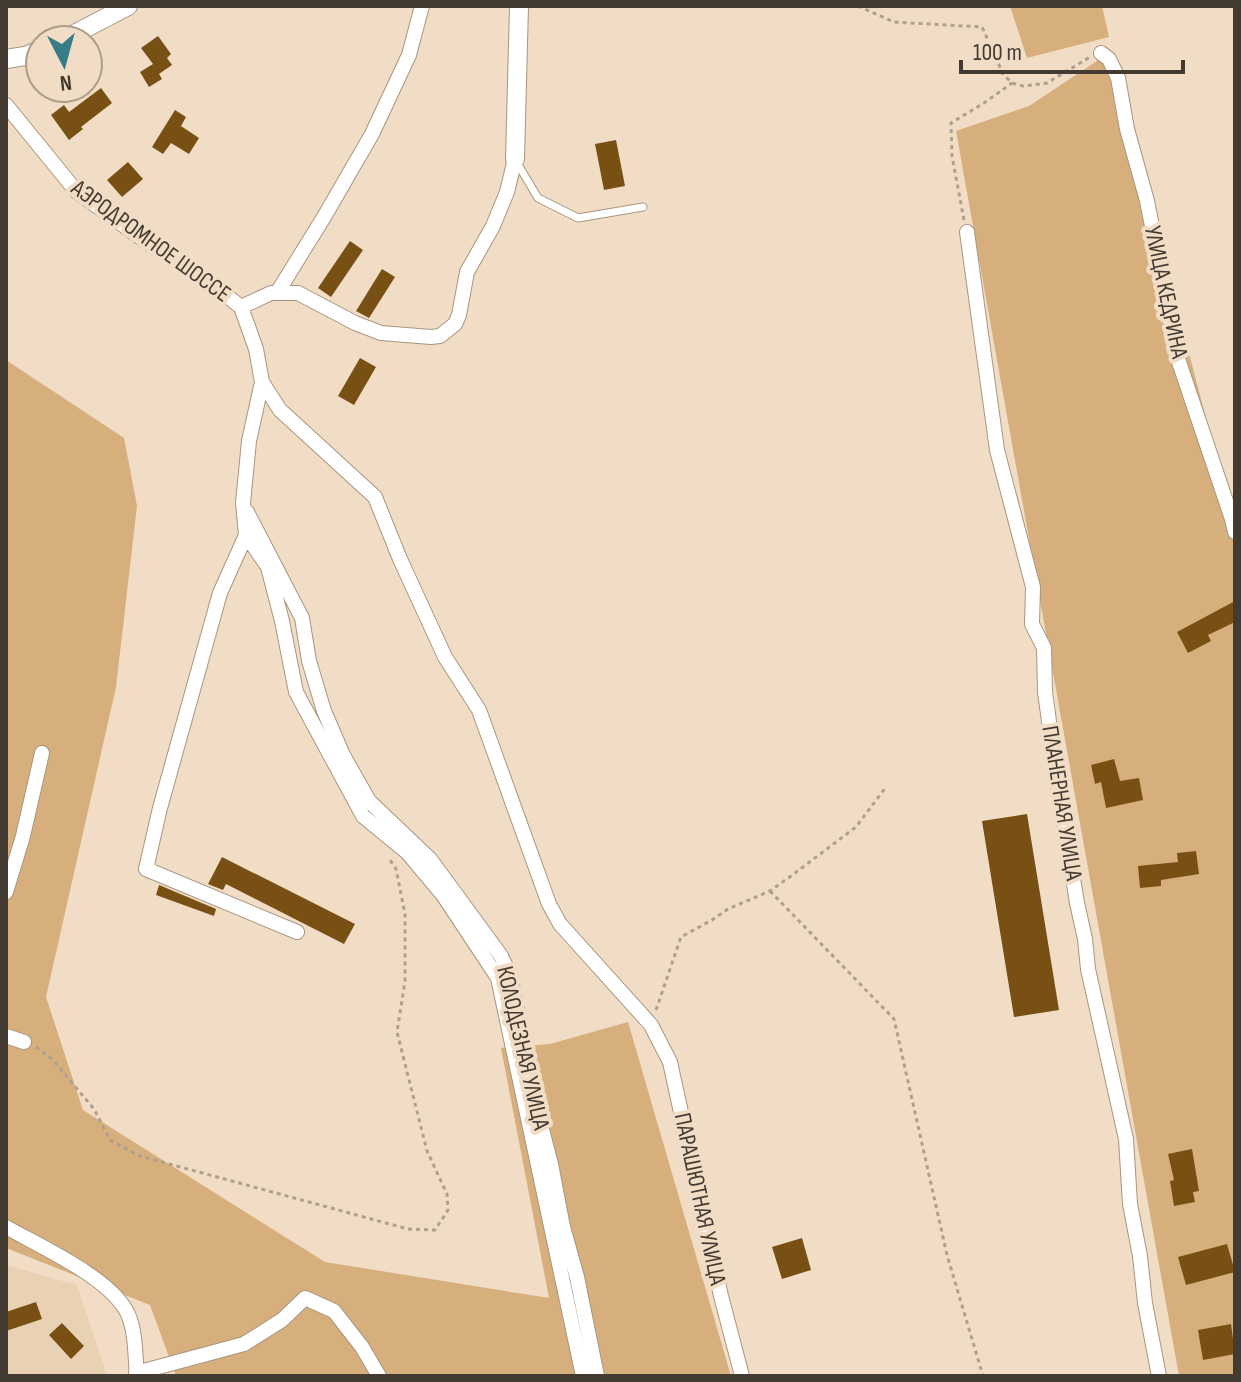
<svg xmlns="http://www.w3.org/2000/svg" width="1241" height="1382" font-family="'Sofia Sans Condensed',sans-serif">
<rect width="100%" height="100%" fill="#f1ddc6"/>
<path fill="#e9d1b4" d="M6 1265 77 1285 107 1376H6Z"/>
<path fill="#d7af7d" d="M1010 6H1102L1109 37 1027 58Z
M1103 57 1119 86 1235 529V1376H1179L956 131 1029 106Z
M6 360 124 438 137 506 116 687 46 997 83 1110 325 1262 549 1298 501 1048 550 1044 628 1022 731 1376H176L150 1305 6 1248Z"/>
<path fill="#785014" d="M158 36 171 54 167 58 172 65 159 74 162 79 149 87 140 72 153 64 141 48Z
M101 88 112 103 81 127 83 129 69 140 51 115 64 105 69 112Z
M175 110 186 117 181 126 199 138 189 154 171 143 163 154 152 147Z
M616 140 625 186 604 190 595 144Z
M128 162 143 179 122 197 107 180Z
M350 241 363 250 331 297 318 288Z
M382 269 395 277 369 318 356 311Z
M360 358 376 367 354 405 338 396Z
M1235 601V622L1208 635 1211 641 1188 653 1177 632Z
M1114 759 1120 781 1139 778 1143 800 1106 808 1101 782 1095 784 1091 765Z
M1027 814 1059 1010 1014 1017 982 821Z
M1196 851 1199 874 1161 880V886L1140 888 1138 866 1178 862 1177 853Z
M222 857 355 924 344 944 226 884 223 890 208 884Z
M159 885 216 909 214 916 156 895Z
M1192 1149 1199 1191 1193 1192 1195 1202 1174 1206 1170 1181 1174 1180 1168 1154Z
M802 1238 811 1270 782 1279 772 1247Z
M1227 1244 1235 1272 1186 1285 1178 1257Z
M36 1302 42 1319 6 1331V1312Z
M62 1323 84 1346 71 1359 49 1335Z
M1231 1324 1235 1354 1203 1360 1198 1330Z"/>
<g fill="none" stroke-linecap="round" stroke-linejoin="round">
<g stroke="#a79680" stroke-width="9">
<path id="service" d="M516 161 538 198 578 218 643 207"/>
</g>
<g stroke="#a79680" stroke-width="16">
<path id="minor" d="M1101 53 1109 59 1118 78 1127 129 1147 201 1179 362 1232 519 1235 532
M6 105 76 191 148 243 200 275 241 307 256 349 262 382 249 441 243 503 246 535 220 593 160 808 146 869 297 932
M967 232 997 450 1033 587 1032 624 1044 648 1045 692 1057 780 1077 903 1085 939 1088 969 1126 1139 1130 1204 1140 1256 1145 1303 1159 1376
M277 293 324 217 372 134 409 55 422 6
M241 307 271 293H298L355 323 381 333 431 337 440 336 455 324 459 315 467 272 493 226 507 192 515 159
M262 382 280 410 375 497 400 559 445 657 479 710 549 904 560 924 651 1025 670 1062 721 1296 742 1376
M247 512 302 618 309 661 324 711 343 755 369 801 430 859 501 956 510 975 536 1107 551 1164 563 1227 577 1277 597 1376
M246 535 268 567 282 621 296 692 363 816 407 852 443 895 498 978 583 1376
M6 892 23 836 42 753
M6 1036 24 1042
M6 1227C41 1247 111 1278 128 1314 136 1333 135 1355 137 1376
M136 1373 244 1344 282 1320 305 1298 334 1311 362 1347 379 1376"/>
</g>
<g stroke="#a79680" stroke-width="20">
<path id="tertiary" d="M63 40 128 6
M6 59 25 56 40 50
M515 159 519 6"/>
</g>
<path stroke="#af9f8e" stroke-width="3" stroke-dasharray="4 4" stroke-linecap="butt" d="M858 6 894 22 982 27 1003 74 1012 83 1023 86 1047 83 1090 57
M964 220 952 156 951 123 984 103 1012 83
M770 891 894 1019 947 1255 983 1376
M656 1010 681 937 712 920 728 909 770 891 791 876 856 827 886 787
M36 1047 52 1059 94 1109 110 1140 140 1156 408 1229 435 1230 448 1210 447 1194 427 1151 397 1032 405 981V914L396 869 388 857"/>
<use href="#service" stroke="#fff" stroke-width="7"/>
<use href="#minor" stroke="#fff" stroke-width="14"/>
<use href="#tertiary" stroke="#fff" stroke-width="18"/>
</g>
<g text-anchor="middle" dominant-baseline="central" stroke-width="8" stroke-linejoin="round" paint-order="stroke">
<g font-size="24" fill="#433b32" stroke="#f1ddc6">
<text transform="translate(151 241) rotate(36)">АЭРОДРОМНОЕ ШОССЕ</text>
<text transform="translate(1166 292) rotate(78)">УЛИЦА КЕДРИНА</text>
<text transform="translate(1062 803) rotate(81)">ПЛАНЕРНАЯ УЛИЦА</text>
<text transform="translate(523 1048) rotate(77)">КОЛОДЕЗНАЯ УЛИЦА</text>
<text transform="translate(700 1199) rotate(78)">ПАРАШЮТНАЯ УЛИЦА</text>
</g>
</g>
<rect width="1241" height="1382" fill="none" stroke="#433b32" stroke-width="16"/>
<g transform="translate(64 64) rotate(174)"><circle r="38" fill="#f1ddc6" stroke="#ab9c8b" stroke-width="2"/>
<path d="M0-6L14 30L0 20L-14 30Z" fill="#367d88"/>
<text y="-12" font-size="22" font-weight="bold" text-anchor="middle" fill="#433b32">N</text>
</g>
<path d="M961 60v12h222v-12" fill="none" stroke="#433b32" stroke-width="4"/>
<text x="973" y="60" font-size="24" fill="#433b32" stroke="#f1ddc6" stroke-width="6" paint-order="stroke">100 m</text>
</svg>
